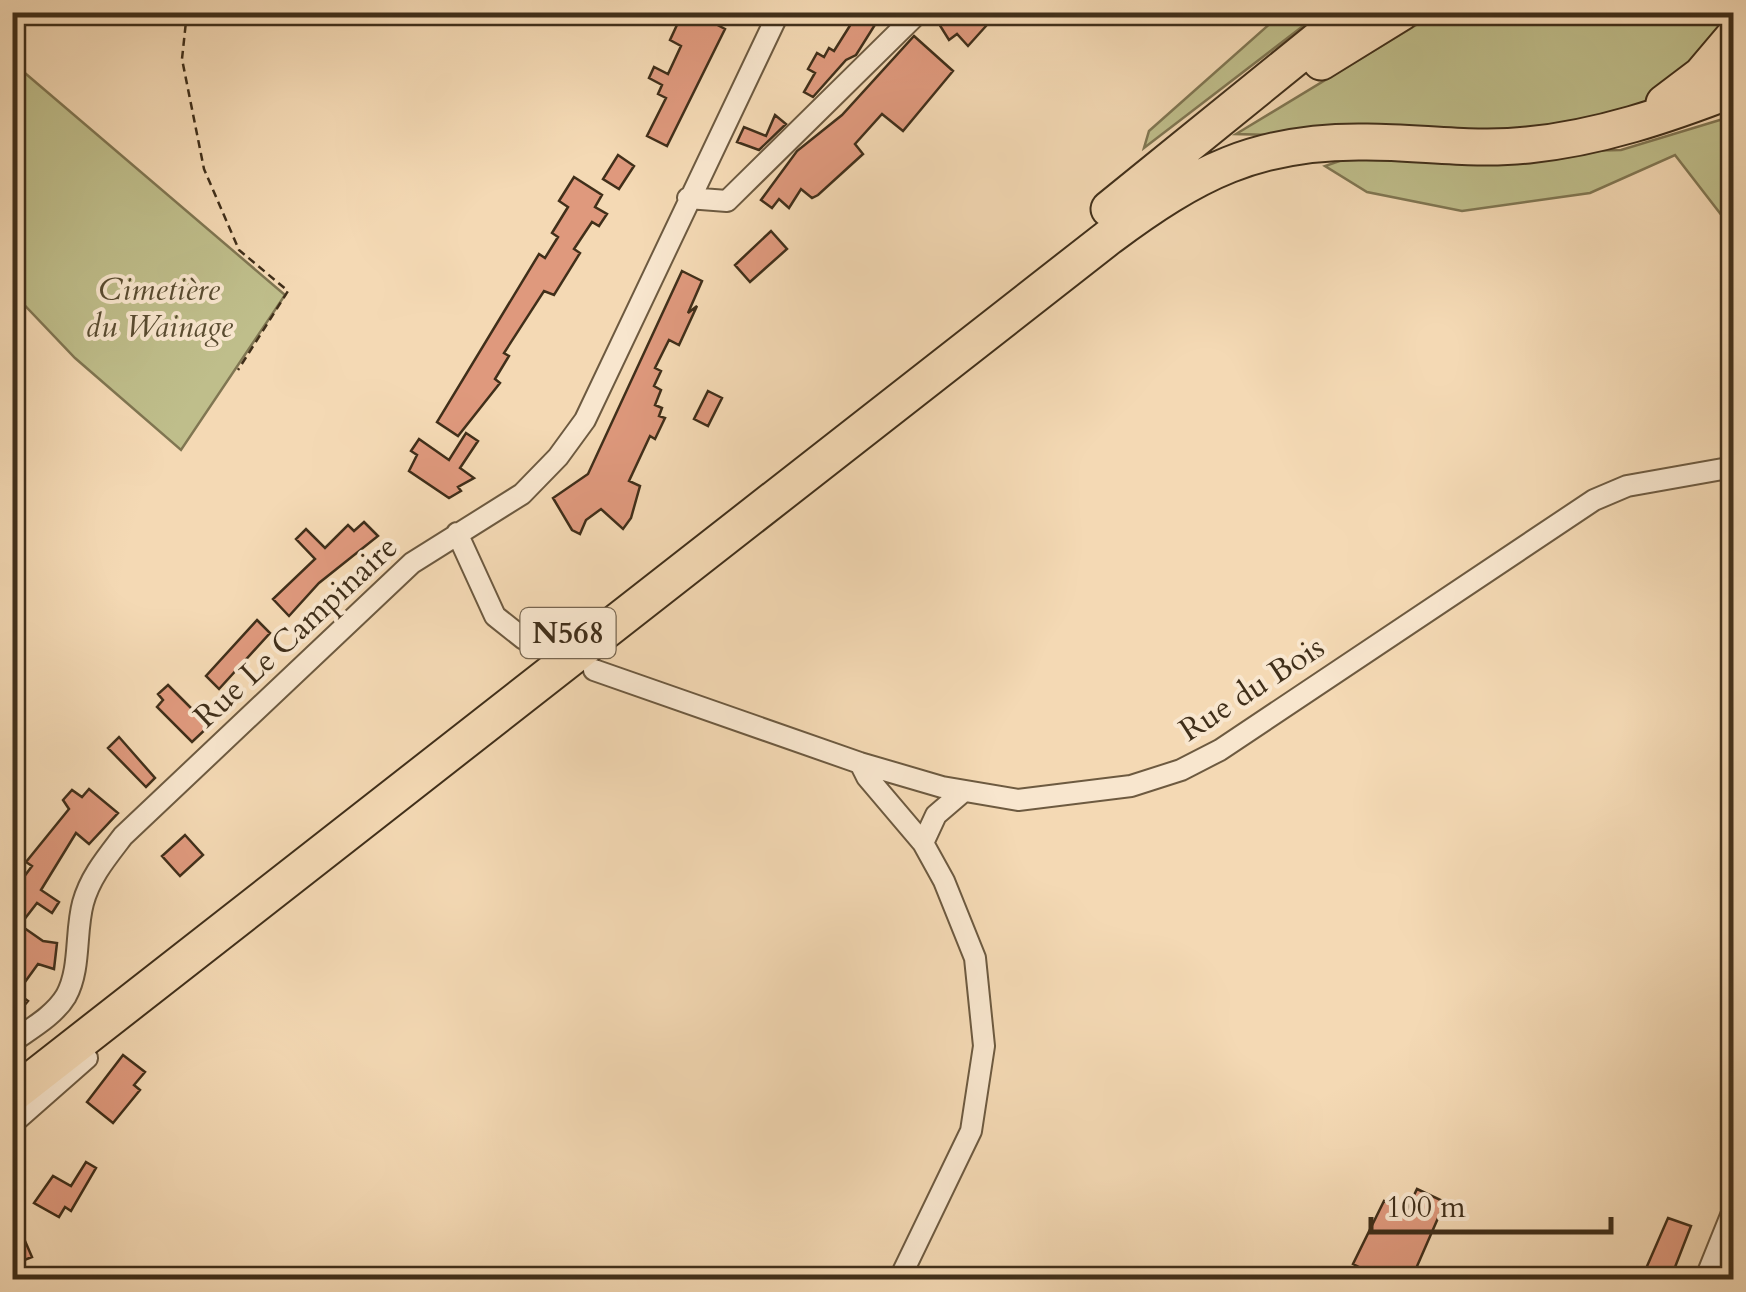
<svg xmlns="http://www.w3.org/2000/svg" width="1746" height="1292" font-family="Cardo,serif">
<rect width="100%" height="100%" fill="#f4d9b4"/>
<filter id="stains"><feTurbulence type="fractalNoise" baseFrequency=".002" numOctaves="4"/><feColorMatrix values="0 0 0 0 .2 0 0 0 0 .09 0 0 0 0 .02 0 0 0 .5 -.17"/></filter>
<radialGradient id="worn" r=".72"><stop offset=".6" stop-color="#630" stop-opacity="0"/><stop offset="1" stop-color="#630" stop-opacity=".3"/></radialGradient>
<path fill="#bfbe8b" stroke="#807652" stroke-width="2.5" d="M1282 13H1320L1144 148 1149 131Z
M1436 13H1733L1702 56 1640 114 1489 141 1236 134Z
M12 62 285 295 181 450 75 358 13 293Z
M1733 116V230L1675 155 1590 193 1462 211 1367 192 1325 166 1351 157 1621 150Z"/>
<path fill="#df997d" stroke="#402f1a" stroke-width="2.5" d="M683 12H693L725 29 667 146 647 136 666 98 658 94 662 85 649 78 654 67 668 74 681 46 670 40Z
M867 12H883L856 55 846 60 813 97 804 92 815 73 808 69 817 53 824 57 829 48 834 51 856 16 863 20Z
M945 12H976L986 26 968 46 957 34 949 40 939 24 948 19Z
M914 36 953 71 903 131 882 114 855 144 863 154 818 195 812 198 801 189 789 208 779 199 772 208 761 200 797 151 842 115Z
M775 115 786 124 759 150 737 142 744 127 766 136Z
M618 155 634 166 619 189 603 179Z
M574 177 602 195 595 207 607 214 599 226 592 222 574 249 580 253 554 295 544 291 504 353 509 356 495 379 500 383 458 436 437 422 539 254 545 258 558 237 552 233 568 207 559 201Z
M771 231 787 249 750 282 735 265Z
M682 271 702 281 688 313 697 306 679 345 669 340 655 368 661 371 654 386 661 390 655 405 662 408 659 416 665 418 655 439 650 436 629 481 640 486 631 518 623 529 601 509 586 520 580 534 572 530 553 498 588 474Z
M708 391 722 398 708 426 694 419Z
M466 433 478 441 460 468 474 478 458 487 461 491 449 498 409 471 417 455 411 451 419 439 449 460Z
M364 522 378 536 319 583 289 616 273 599 315 559 296 539 306 529 325 548 348 525 354 531Z
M257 620 270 633 219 689 206 676Z
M168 685 209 726 192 742 157 707 163 700 158 694Z
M119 737 155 778 146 787 108 748Z
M89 789 118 813 89 844 76 833 41 890 59 902 52 913 37 903 20 925 43 941 57 943 54 969 38 964 17 993 28 1001 12 1020V893L32 866 26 862 69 809 63 800 72 790 82 797Z
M185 835 203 855 180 876 162 856Z
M123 1055 145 1072 134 1085 140 1090 113 1123 87 1102Z
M86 1162 96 1168 71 1211 65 1207 59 1217 34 1203 53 1176 71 1186Z
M1417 1189 1445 1202 1411 1280H1375L1377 1276 1353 1264 1384 1201 1406 1212Z
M12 1211 32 1257 12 1265Z
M1668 1218 1691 1226 1670 1280H1641Z"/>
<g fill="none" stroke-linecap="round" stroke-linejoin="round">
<path stroke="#d0b795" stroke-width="20" stroke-dasharray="20 10" stroke-linecap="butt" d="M524 639 573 661"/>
<g stroke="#6d5a40" stroke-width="24">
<path id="street" d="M688 198 727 201 919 12
M457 533 495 616 524 639
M594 670 860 763 942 787 1018 800 1131 786 1181 770 1220 750 1594 500 1627 486 1734 467
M860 763 867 777 923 843 944 881 975 958 984 1046 971 1131 899 1280
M923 843 936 815 964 791
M12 1042C30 1029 54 1016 66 996 81 969 75 932 83 903 90 877 107 857 123 836L412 563 522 494 558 457 585 420 779 12
M12 1124 87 1058
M1705 1280 1734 1208"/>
</g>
<g stroke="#402f1a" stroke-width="39">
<path id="highway" d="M1321 62 1402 12
M1664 103 1701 75 1734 36
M1109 209 1352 12
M12 1095 1109 237C1195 173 1257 140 1367 142 1420 142 1475 151 1528 145 1599 138 1667 115 1734 89"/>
</g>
<path stroke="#402f1a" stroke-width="2.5" stroke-dasharray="8 5" stroke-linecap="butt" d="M187 12 182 59 204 169 239 250 288 291 238 370"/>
<use href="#street" stroke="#f8e6ce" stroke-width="20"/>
<use href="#highway" stroke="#f4d9b4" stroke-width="35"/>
</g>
<g text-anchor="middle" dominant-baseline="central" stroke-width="8" stroke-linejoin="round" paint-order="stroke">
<rect fill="#f8e6ce" stroke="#776650" stroke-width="2.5" x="520.5" y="608" width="95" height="50" rx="8"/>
<g font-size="30" font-weight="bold" fill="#402f1a">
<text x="568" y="633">N568</text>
</g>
<g font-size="32" font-style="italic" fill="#594c31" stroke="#f8e6ce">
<text x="159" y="290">Cimetière<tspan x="159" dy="37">du Wainage</tspan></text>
</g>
<g font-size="32" fill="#402f1a" stroke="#f8e6ce">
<text transform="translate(296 632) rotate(-43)">Rue Le Campinaire</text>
<text transform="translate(1252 689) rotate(-33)">Rue du Bois</text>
</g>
</g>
<rect width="1746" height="1292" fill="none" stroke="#f4d9b4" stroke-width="50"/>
<rect x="15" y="15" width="1716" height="1262" fill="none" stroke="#402f1a" stroke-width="5"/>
<rect x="25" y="25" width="1696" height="1242" fill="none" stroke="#402f1a" stroke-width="2.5"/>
<path d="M1371 1217v15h240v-15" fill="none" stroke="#402f1a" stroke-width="5"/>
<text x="1386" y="1217" font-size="30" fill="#402f1a" stroke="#f8e6ce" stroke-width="8" paint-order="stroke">100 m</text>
<rect width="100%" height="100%" filter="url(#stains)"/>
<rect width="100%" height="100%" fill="url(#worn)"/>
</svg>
